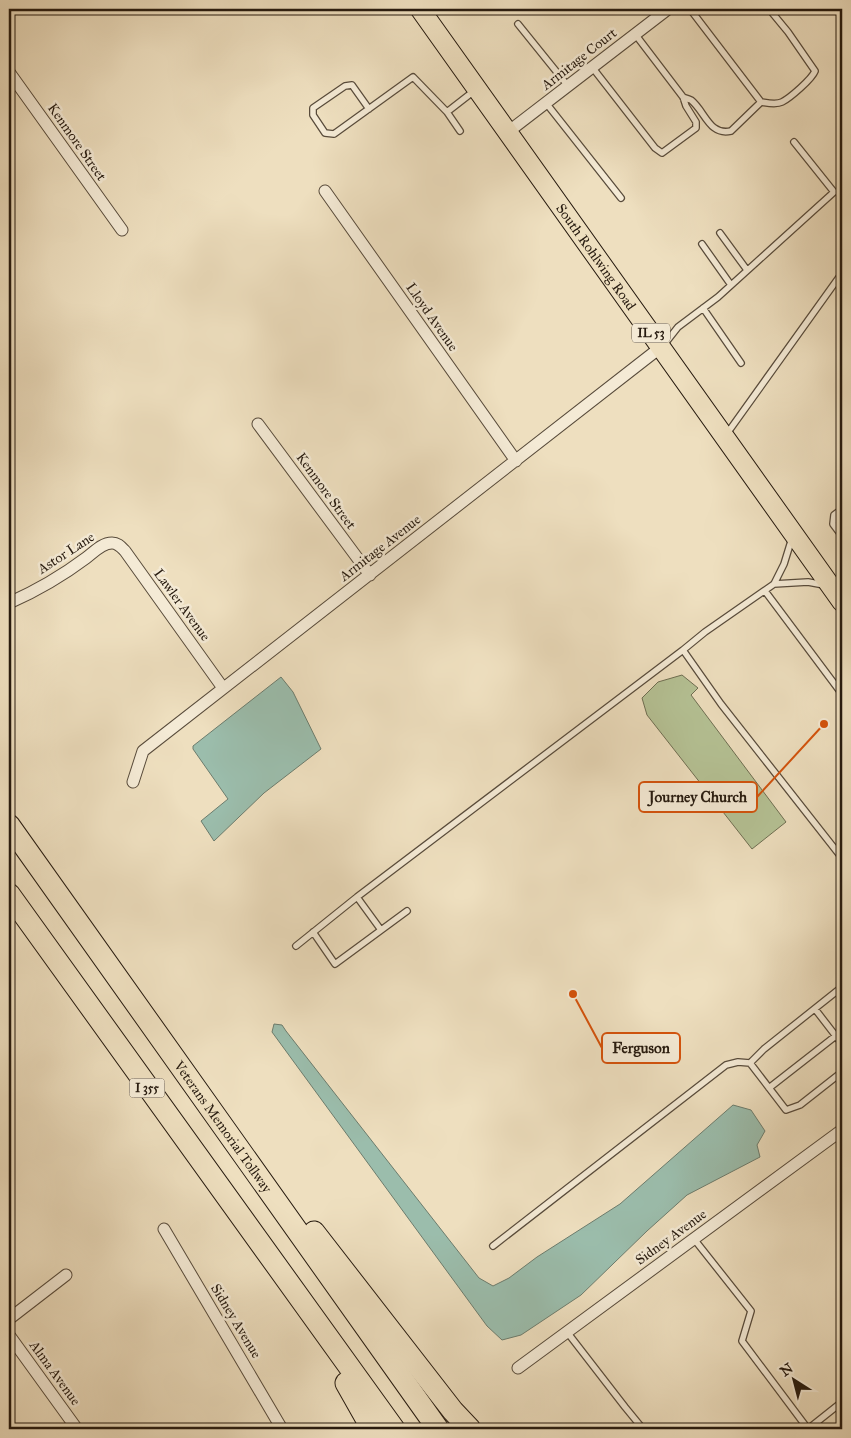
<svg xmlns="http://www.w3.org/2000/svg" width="851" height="1438" font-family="'IM FELL Great Primer',serif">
<rect width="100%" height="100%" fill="#eedfbf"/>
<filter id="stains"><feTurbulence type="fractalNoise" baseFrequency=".004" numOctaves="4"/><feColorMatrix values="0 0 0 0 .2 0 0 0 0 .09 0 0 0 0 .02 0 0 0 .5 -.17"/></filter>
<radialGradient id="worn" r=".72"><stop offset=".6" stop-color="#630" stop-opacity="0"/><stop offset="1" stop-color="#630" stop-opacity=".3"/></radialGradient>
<path fill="#b5c295" stroke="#6e6e52" d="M682 675 698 688 691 695 786 822 752 849 647 715 642 698 658 682Z"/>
<path fill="#9bbdac" stroke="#6c7c6d" d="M281 677 293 692 321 749 264 793 214 841 201 821 228 799 193 749V746Z
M274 1024 282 1025 286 1031 479 1278 493 1286 509 1278 537 1257 620 1204 733 1105 751 1110 765 1131 757 1145 760 1157 687 1195 647 1231 581 1295 521 1335 502 1340 487 1326 272 1032Z"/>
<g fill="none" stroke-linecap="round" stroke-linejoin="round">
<g stroke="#584b3b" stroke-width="8">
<path id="lane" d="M838 9 842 13
M518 24 568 86
M592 67 655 148 662 153 696 128V122L686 106 683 97 635 34
M683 97C686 98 688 99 691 100 705 111 709 136 731 131L761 102 690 9
M761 102C768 103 776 105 782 102 790 98 812 79 815 71L788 32 769 9
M546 103 621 198
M369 109 352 85 345 86 313 108V115L325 133 334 134 413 77 447 112 474 91
M447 112 460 131
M720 233 747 270
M702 244 731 285
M703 308 741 363
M663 346 678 327 718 297 834 192 794 142
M726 435 842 273
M842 509 834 515 833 524 842 536
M792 538 784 564 774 584 705 632 683 650 721 704 842 858
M774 584 808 582 824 585
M765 591 842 694
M357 897 381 930
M313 932 335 964 407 911
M296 946 357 897 683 650
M815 1009 842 1044
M750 1063 786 1110 800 1105 842 1072
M769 1088 842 1031
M694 1239 751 1311 742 1341 808 1429 842 1402
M493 1246 726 1065 738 1062 750 1063 764 1049 842 987
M567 1332 625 1407 643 1429"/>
</g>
<g stroke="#584b3b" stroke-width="13">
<path id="street" d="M9 72 122 230
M508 132 668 9
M325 191 516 461
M258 424 370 575
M9 603C36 591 62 576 86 558 94 552 102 543 112 543 118 543 121 547 125 551L223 688
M133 782 143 751 661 347
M164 1229 282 1429
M9 1319 66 1275
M9 1335 77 1429
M518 1368 842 1130"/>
</g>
<g stroke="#261a0f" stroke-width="21">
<g id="primary">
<path id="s1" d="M420 9 842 602"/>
</g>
</g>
<g stroke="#261a0f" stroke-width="23">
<g id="highway">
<path id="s2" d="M9 825 438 1429"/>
<path d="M9 894C136 1073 266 1250 394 1429"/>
<path d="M314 1232 453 1411 470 1429"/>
<path d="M346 1383 372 1429"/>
</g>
</g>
<use href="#lane" stroke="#f4ead5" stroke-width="5.5"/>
<use href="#street" stroke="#f4ead5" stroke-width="11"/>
<use href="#primary" stroke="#eedfbf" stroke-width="19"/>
<use href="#highway" stroke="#eedfbf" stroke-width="21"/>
</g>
<g text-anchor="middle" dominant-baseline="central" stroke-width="5" stroke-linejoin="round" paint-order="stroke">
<g fill="#f4ead5" stroke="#64584a" stroke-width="1">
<rect x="632" y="323.5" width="38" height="19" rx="4"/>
<rect x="129.5" y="1078.5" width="35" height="19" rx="4"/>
</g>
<g font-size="12" font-weight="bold" fill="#261a0f">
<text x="651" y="333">IL 53</text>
<text x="147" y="1088">I 355</text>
</g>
<g font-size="14" fill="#261a0f" stroke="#f4ead5">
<text transform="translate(579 59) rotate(-38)">Armitage Court</text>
<text transform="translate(77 142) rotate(55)">Kenmore Street</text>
<text stroke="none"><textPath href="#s1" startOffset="304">South Rohlwing Road</textPath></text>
<text transform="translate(432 317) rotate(55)">Lloyd Avenue</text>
<text transform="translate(326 491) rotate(54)">Kenmore Street</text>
<text transform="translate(380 548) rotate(-38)">Armitage Avenue</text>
<text transform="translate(66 553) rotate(-33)">Astor Lane</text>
<text transform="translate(182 605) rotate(54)">Lawler Avenue</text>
<text stroke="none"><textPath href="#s2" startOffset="370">Veterans Memorial Tollway</textPath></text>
<text transform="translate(671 1237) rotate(-36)">Sidney Avenue</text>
<text transform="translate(236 1321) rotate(59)">Sidney Avenue</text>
<text transform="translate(55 1373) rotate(54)">Alma Avenue</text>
</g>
</g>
<path fill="none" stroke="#d5530c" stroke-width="2" d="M824 724L757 797M573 994L602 1048"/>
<g fill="#d5530c" stroke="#f4ead5" stroke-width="2">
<circle cx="824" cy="724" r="5"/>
<circle cx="573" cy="994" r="5"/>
</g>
<g fill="#f4ead5" stroke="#d5530c" stroke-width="2">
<rect x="639" y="782" width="118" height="30" rx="5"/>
<rect x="602" y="1033" width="78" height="30" rx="5"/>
</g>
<g font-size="15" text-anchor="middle" font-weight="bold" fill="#261a0f">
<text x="698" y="802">Journey Church</text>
<text x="641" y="1053">Ferguson</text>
</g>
<rect width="851" height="1438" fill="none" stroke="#eedfbf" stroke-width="30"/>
<rect x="10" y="10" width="831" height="1418" fill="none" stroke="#261a0f" stroke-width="2.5"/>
<rect x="15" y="15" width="821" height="1408" fill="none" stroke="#261a0f"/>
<g transform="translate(794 1380) rotate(324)" stroke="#f4ead5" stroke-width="4" paint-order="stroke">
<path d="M0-4L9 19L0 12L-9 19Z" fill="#261a0f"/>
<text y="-8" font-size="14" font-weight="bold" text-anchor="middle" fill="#261a0f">N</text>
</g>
<rect width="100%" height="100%" filter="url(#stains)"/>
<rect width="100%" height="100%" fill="url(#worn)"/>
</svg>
